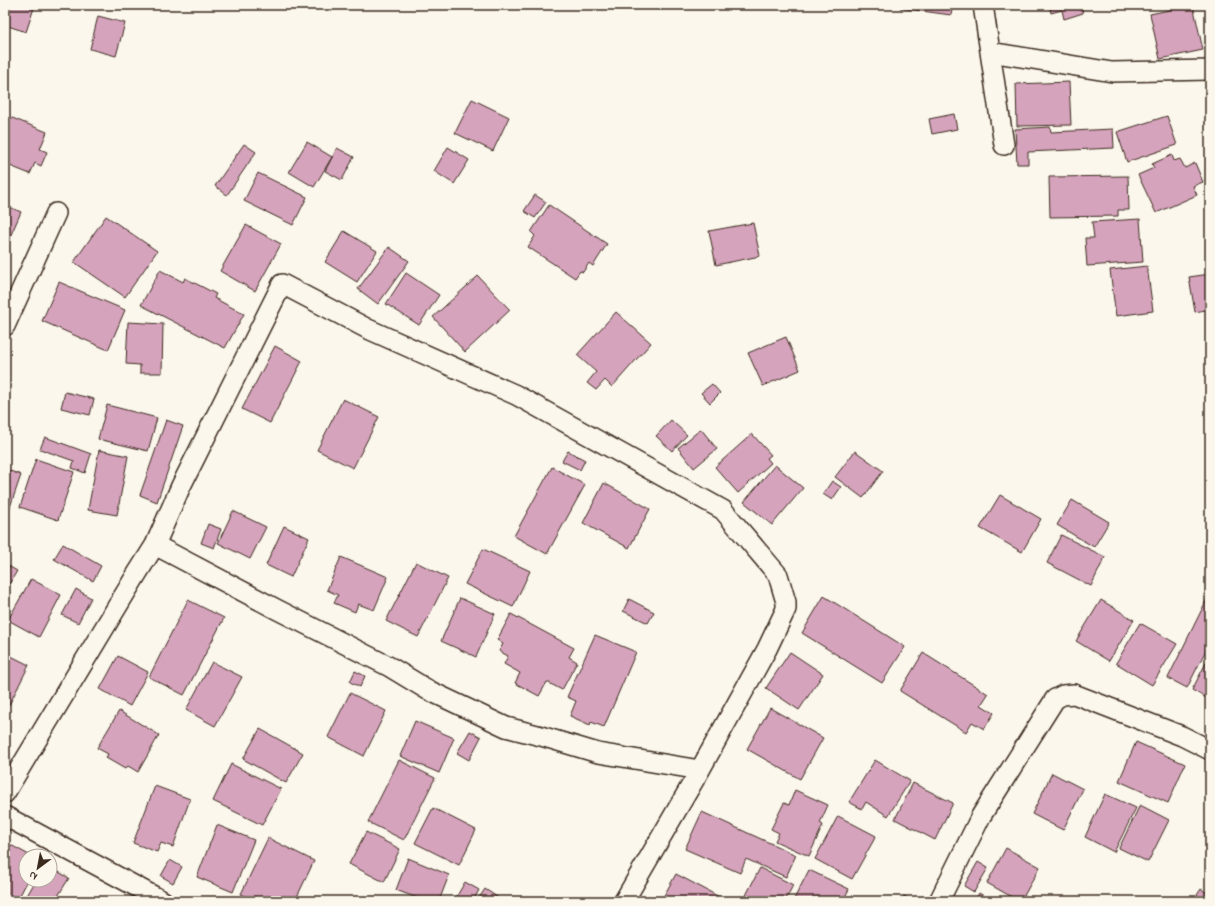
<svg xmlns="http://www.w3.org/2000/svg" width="1215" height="906" font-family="'Indie Flower',sans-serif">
<rect width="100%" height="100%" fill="#fbf7ec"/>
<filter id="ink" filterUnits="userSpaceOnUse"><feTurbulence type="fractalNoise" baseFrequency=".025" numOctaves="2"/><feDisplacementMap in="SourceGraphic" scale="8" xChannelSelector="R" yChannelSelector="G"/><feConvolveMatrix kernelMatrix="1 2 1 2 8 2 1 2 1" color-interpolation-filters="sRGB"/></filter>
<g filter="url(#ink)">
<path fill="#d6a3bd" stroke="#3b2a1e" d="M5 5H35L26 32 5 25Z
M901 5H953L951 15 900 8Z
M1049 5H1081L1083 13 1064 19 1062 10 1051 13Z
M1193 5 1203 50 1160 59 1150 14Z
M98 16 125 23 116 56 90 49Z
M1069 82 1071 125 1017 126 1016 84Z
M472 99 509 117 493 151 455 133Z
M954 114 957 129 932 134 929 119Z
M5 115 47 132 40 149 47 152 41 166 35 163 30 174 5 164Z
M1167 116 1177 145 1127 162 1117 132Z
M1050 127 1051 132 1113 129 1114 148 1028 152V164H1017L1015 129Z
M307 142 332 157 314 187 289 172Z
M244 144 256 152 227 195 215 186Z
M448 147 469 160 454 184 434 171Z
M337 148 354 157 342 180 325 171Z
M1172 155 1174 161 1180 159 1185 168 1195 163 1203 182 1193 186 1197 195 1156 213 1138 175 1154 168 1152 164Z
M258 173 307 197 293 225 244 201Z
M1128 176 1129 210H1118V216L1050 217 1049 177Z
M535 195 546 202 535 218 524 211Z
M5 205 21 212 6 246 5 245Z
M549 205 607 244 593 266 589 263 583 272 580 271 575 278 528 247 535 236 531 232Z
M106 216 157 251 125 297 74 262Z
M1140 219 1143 262 1087 266 1085 238H1094L1092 222Z
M753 223 760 256 716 265 709 231Z
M246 225 281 244 255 291 220 271Z
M344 231 377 251 357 282 325 262Z
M389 247 409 261 378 304 358 289Z
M1147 266 1153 311 1116 316 1110 270Z
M160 270 183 282 185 278 216 294 214 298 244 314 225 348 141 305Z
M406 273 439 295 419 325 386 304Z
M1210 274V309L1195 312 1189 277Z
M478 276 510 310 465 352 433 317Z
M59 282 125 310 108 350 42 321Z
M616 312 651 343 612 387 605 380 596 390 587 383 596 372 577 355Z
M128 322 163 324 162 373H140V365L126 364Z
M786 337 800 370 763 386 748 353Z
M275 346 302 361 270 423 242 409Z
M712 384 720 393 710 403 701 393Z
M65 392 94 399 90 415 61 408Z
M343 399 379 417 353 468 317 450Z
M107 405 157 418 148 451 98 439Z
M166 420 183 426 157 502 140 495Z
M671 420 687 435 672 451 656 436Z
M701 429 717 449 694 468 678 448Z
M752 434 771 455 767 458 771 463 738 493 715 467Z
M45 437 91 454 85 473 72 468 74 461 40 449Z
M99 450 128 456 117 515 88 510Z
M568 451 585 460 580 470 562 461Z
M855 451 883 471 863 498 835 477Z
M36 459 74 472 58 520 20 507Z
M775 465 803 488 772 525 744 502Z
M552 467 585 485 547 554 514 536Z
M5 469 21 475 9 510 5 508Z
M832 481 841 487 832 500 823 494Z
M604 483 650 509 629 548 583 523Z
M1000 495 1041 519 1022 552 980 528Z
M1072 500 1109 522 1094 547 1057 525Z
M233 511 266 527 250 559 218 543Z
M208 524 221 529 214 548 201 543Z
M284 526 309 538 291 577 266 565Z
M1061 535 1105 557 1091 586 1047 563Z
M63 544 101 566 93 581 54 559Z
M483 549 530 571 513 607 465 584Z
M341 557 388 577 374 610 358 604 355 612 334 603 338 595 327 590Z
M416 562 448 578 418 637 386 621Z
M5 564 17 571 5 591Z
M31 579 61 595 39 637 8 620Z
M76 589 91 598 78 623 62 615Z
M824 596 905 647 882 683 802 633Z
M1208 597 1210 598V642L1187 688 1168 678Z
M460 598 495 614 476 657 441 641Z
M629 599 654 612 648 623 623 611Z
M188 600 224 618 184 695 149 677Z
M1101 600 1134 620 1109 661 1076 641Z
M511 614 574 648 569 657 577 662 562 690 547 682 539 696 515 683 520 673 504 664 508 656 499 651 503 644 497 640Z
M1140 623 1177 644 1152 685 1116 663Z
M595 635 636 652 604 727 591 722 590 725 570 716 576 701 567 697Z
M790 652 823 674 799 710 766 688Z
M5 653 29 665 9 705 5 702Z
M923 653 988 694 981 705 994 713 984 729 972 722 966 732 900 691Z
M1210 655V700L1192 690Z
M118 656 148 672 130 706 100 689Z
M212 662 242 677 215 726 186 710Z
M355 671 365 676 360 687 350 682Z
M350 693 386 711 364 756 328 737Z
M770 708 823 738 800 779 747 749Z
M119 711 159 735 138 772 128 766 125 769 106 758 108 754 97 748Z
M415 721 454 738 439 773 400 756Z
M260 729 303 753 286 783 243 759Z
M470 731 481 737 469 760 457 753Z
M1136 742 1185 764 1168 803 1119 781Z
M399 760 435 778 404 840 368 822Z
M875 760 910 781 888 816 866 802 862 809 849 802Z
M231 764 281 789 262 825 213 801Z
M1052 773 1083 789 1063 830 1032 814Z
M913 783 953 803 935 840 895 819Z
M155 786 190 799 173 847 161 843 157 852 133 843Z
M795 790 828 805 820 823 823 825 809 856 775 841 779 833 771 829 784 803 789 805Z
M1105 794 1136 808 1114 852 1085 837Z
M1140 805 1169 820 1148 862 1119 848Z
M433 808 476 830 459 865 415 843Z
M702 812 796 855 786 877 746 859 740 873 685 849Z
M838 816 876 836 852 879 815 859Z
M217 825 254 840 233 892 197 877Z
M366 832 400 849 384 882 349 864Z
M268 838 314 861 295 901H255L241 894Z
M5 842 31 856H26V880H28L18 899 5 892Z
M1006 848 1040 867 1021 901H1019L987 883Z
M408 858 449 875 439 901H425L396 890Z
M170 860 182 867 173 883 161 876Z
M978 862 988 868 974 892 964 886Z
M50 867 69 878 55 901H24L36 880H50Z
M760 868 793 885 785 901H743Z
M809 870 849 889 843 901H793Z
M676 874 727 901H661Z
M465 882 479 890 473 901H454Z
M485 889 503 901H477Z
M1201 889 1210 895V901H1193Z
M979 893 992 901H975Z
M904 896 914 901H902Z"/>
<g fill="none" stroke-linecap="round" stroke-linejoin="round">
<g stroke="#3b2a1e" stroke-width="22">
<path id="street" d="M983 5 1004 145
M990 52 1112 72 1210 70
M5 326 56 213
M155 545 278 610 390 667 428 690 506 727 541 736 598 753 700 770
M5 793 135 577 155 545 181 486 282 284 368 329 516 395 723 510 778 575 786 602V609L767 649 700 770 624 901
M5 816 163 901
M939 901 981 816 1055 699 1063 695 1074 694 1182 736 1210 750"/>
</g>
<use href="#street" stroke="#fbf7ec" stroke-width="19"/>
</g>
</g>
<rect width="1215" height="906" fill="none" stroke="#fbf7ec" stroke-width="20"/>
<rect x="10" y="10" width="1195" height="886" fill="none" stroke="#3b2a1e" stroke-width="1.5" filter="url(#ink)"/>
<g transform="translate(38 868) rotate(212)"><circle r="19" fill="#fbf7ec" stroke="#aea59a"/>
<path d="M0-3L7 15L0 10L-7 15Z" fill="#3b2a1e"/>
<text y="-6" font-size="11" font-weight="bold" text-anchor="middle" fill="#3b2a1e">N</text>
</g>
</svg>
